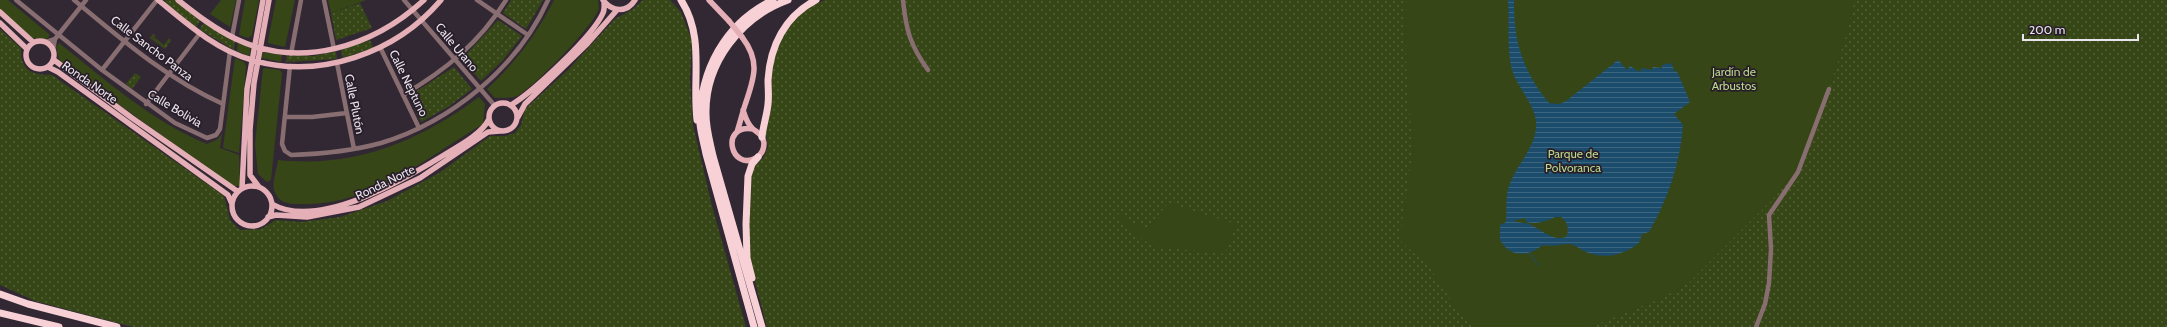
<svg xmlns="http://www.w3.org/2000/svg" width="2167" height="327" font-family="Cabin,sans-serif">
<defs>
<pattern id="grass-dots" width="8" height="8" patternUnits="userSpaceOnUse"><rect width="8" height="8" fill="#374617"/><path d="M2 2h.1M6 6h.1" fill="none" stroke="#546139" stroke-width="1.8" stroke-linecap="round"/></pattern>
<pattern id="water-rules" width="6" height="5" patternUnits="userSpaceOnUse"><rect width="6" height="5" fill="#1b4c6b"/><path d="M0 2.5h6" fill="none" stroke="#3c6680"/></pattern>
</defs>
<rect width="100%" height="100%" fill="#322834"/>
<path fill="url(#grass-dots)" d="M166 0H175L201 20 196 27 164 2Z
M511 0H543L526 29 503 13Z
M643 0H670L681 12 692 41 690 79 693 125 712 206 746 327H133L35 301 0 285V29L21 48C20 71 32 75 52 75L224 196 230 220 240 230 261 229 276 220 301 222 340 217 387 201 439 173 490 136H505L515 133 521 125 525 109 568 70 615 19 633 9Z
M825 0H2167V327H767L752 271 748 246 750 178 755 165 763 158 768 147 765 128 772 63 776 46 789 24 804 9Z
M360 3 372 28 336 40 331 13Z
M498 20 522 36 503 60 481 81 462 59Z
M204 23 235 41 234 50 199 29Z
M153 34 156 36 154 37 164 45 169 38 171 40 165 49 150 38Z
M370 40 373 48 343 58 341 50Z
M336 51 337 59 286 62 287 55 314 56Z
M454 67 472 89 448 107 421 122 409 96Z
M135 73 141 77 132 89 126 84Z"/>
<path fill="#374617" d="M0 0H8L50 35 47 39 32 38 0 10Z
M221 0H236L230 27 210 14Z
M245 0H259L252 35 248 38 239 35Z
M276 0H295L285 47 268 43V41Z
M328 0H366L331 13Z
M554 0H598L599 8C595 25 533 88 517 96 511 99 502 97 495 98L487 89C515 63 537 34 554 0Z
M1403 0H1855C1842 59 1820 115 1798 171L1793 173 1776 196 1689 283 1657 300 1590 327H1473L1458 311 1428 265 1402 243 1400 236 1413 148 1408 98Z
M238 42 251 47 249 56 237 51Z
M59 43C106 80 151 121 207 144L218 139 222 133 220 148 239 155 240 186H233L65 66 59 59 56 47Z
M263 52 282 55 281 62 262 58Z
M235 58 244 62 246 66 239 153 223 148Z
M265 68 280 70 282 73 271 180 267 182 258 174 255 144 263 69Z
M479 97 485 104 483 124C428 157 368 207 301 204 288 204 279 204 274 190 272 182 277 168 278 160 355 168 418 142 479 97Z
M1168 203 1236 224 1225 254 1152 246 1115 218 1118 214 1141 227 1148 228Z"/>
<path fill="url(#water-rules)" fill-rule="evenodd" d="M1508 0H1514C1513 40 1523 72 1549 103L1559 104 1566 101 1618 60 1627 70 1630 66 1640 72 1642 68 1652 70 1653 67 1662 68V65L1671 63 1675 72 1677 71 1690 102 1674 114 1683 125C1680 164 1668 199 1649 232L1642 234 1639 243C1622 256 1604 260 1584 251 1580 249 1575 245 1570 244 1561 244 1553 247 1543 245 1528 257 1510 258 1500 240V225L1506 222C1507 210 1505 199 1509 186 1516 165 1538 145 1536 122 1535 106 1519 89 1513 73 1506 50 1510 24 1508 0ZM1555 217H1561C1567 221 1570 230 1566 237 1553 242 1541 229 1529 224 1524 222 1518 223 1513 221L1525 218 1526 222C1535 225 1548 221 1555 217Z"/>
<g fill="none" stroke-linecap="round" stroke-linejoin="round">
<path stroke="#1b4c6b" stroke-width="1" d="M1529 253 1539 266"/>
<path stroke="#886e71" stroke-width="4.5" d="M16 0 102 70 175 123 207 138 216 135 220 129 230 51
M74 0C121 39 167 79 223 104
M324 0 334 49
M404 0 495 106
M477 0 528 35
M903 0C906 30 910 45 928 70
M232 37 239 0
M46 42 55 39
M380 47 419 128
M53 50 55 39 86 0
M291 54 301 0
M337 63 354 149
M290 66 282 144 285 151 291 155C321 154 352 151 381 143 451 122 518 67 548 0
M102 70 157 0
M403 95C446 70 480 42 506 0
M146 104 200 33
M285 117H312L347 113
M1756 327 1765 304 1769 283 1771 249 1769 215 1798 172 1829 89"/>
<path stroke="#e4afb6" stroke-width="5.5" d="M158 0C186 23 216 50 252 60 320 80 396 53 441 0
M178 0C197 15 215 29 236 39 301 70 374 46 424 0
M603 0C612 12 627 13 635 0
M709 0 729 21
M0 12 33 42
M0 23 27 49
M26 55a14 14 0 1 1 28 0a14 14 0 1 1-28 0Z
M54 60 132 118 237 191
M48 67 58 72 228 195 232 204
M489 117a14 14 0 1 1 28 0a14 14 0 1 1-28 0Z
M511 105C533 92 593 36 603 13 605 9 604 5 604 1
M743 110C745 116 747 124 753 129 758 133 763 135 764 143 764 149 761 155 756 158 731 172 719 124 753 129
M518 117 525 104 587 44 617 10
M737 132C740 123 742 114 745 105 754 78 761 62 742 37
M232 206a20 20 0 1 1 40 0a20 20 0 1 1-40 0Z
M259 187 250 175V130L254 83 269 0
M242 188 247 89 263 0
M272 204C318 231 405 179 444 155 459 146 482 134 489 119
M268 217 276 215 307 217 359 207 420 178 488 132 500 131"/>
<path stroke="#f8d1d6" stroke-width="7" d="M681 0C705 37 692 79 697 120
M762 137C763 126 767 115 768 104 769 96 768 88 768 80 770 46 785 16 816 0
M752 278 747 258 746 224 748 176 752 164 758 157
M0 294 28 304 117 327
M0 313 59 327
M754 327 706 154C704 144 701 134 700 124 699 71 725 23 773 0
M762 327 713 156C710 142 706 129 706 114 705 63 741 17 788 0"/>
<path stroke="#e4afb6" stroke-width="5.5" d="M729 21 742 37"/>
</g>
<g text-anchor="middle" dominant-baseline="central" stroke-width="3.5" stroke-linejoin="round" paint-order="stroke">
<g font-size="12" fill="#eae4ec" stroke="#281e2a">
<text transform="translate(457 47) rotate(50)">Calle Urano</text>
<text transform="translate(152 48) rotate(37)">Calle Sancho Panza</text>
<text transform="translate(90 82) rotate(35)">Ronda Norte</text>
<text transform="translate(409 83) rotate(64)">Calle Neptuno</text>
<text transform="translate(355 104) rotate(79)">Calle Plutón</text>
<text transform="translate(175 108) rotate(31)">Calle Bolivia</text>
<text transform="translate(385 182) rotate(-26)">Ronda Norte</text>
</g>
<g font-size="12" fill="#bad68a" stroke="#281e2a">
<text x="1734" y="71">Jardín de<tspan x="1734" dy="14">Arbustos</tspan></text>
<text x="1573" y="153">Parque de<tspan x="1573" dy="14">Polvoranca</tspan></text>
</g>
</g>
<path d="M2023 34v6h115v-6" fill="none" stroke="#eae4ec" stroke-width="2"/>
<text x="2029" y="34" font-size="12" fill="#eae4ec" stroke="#281e2a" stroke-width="3" paint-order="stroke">200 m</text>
</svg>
